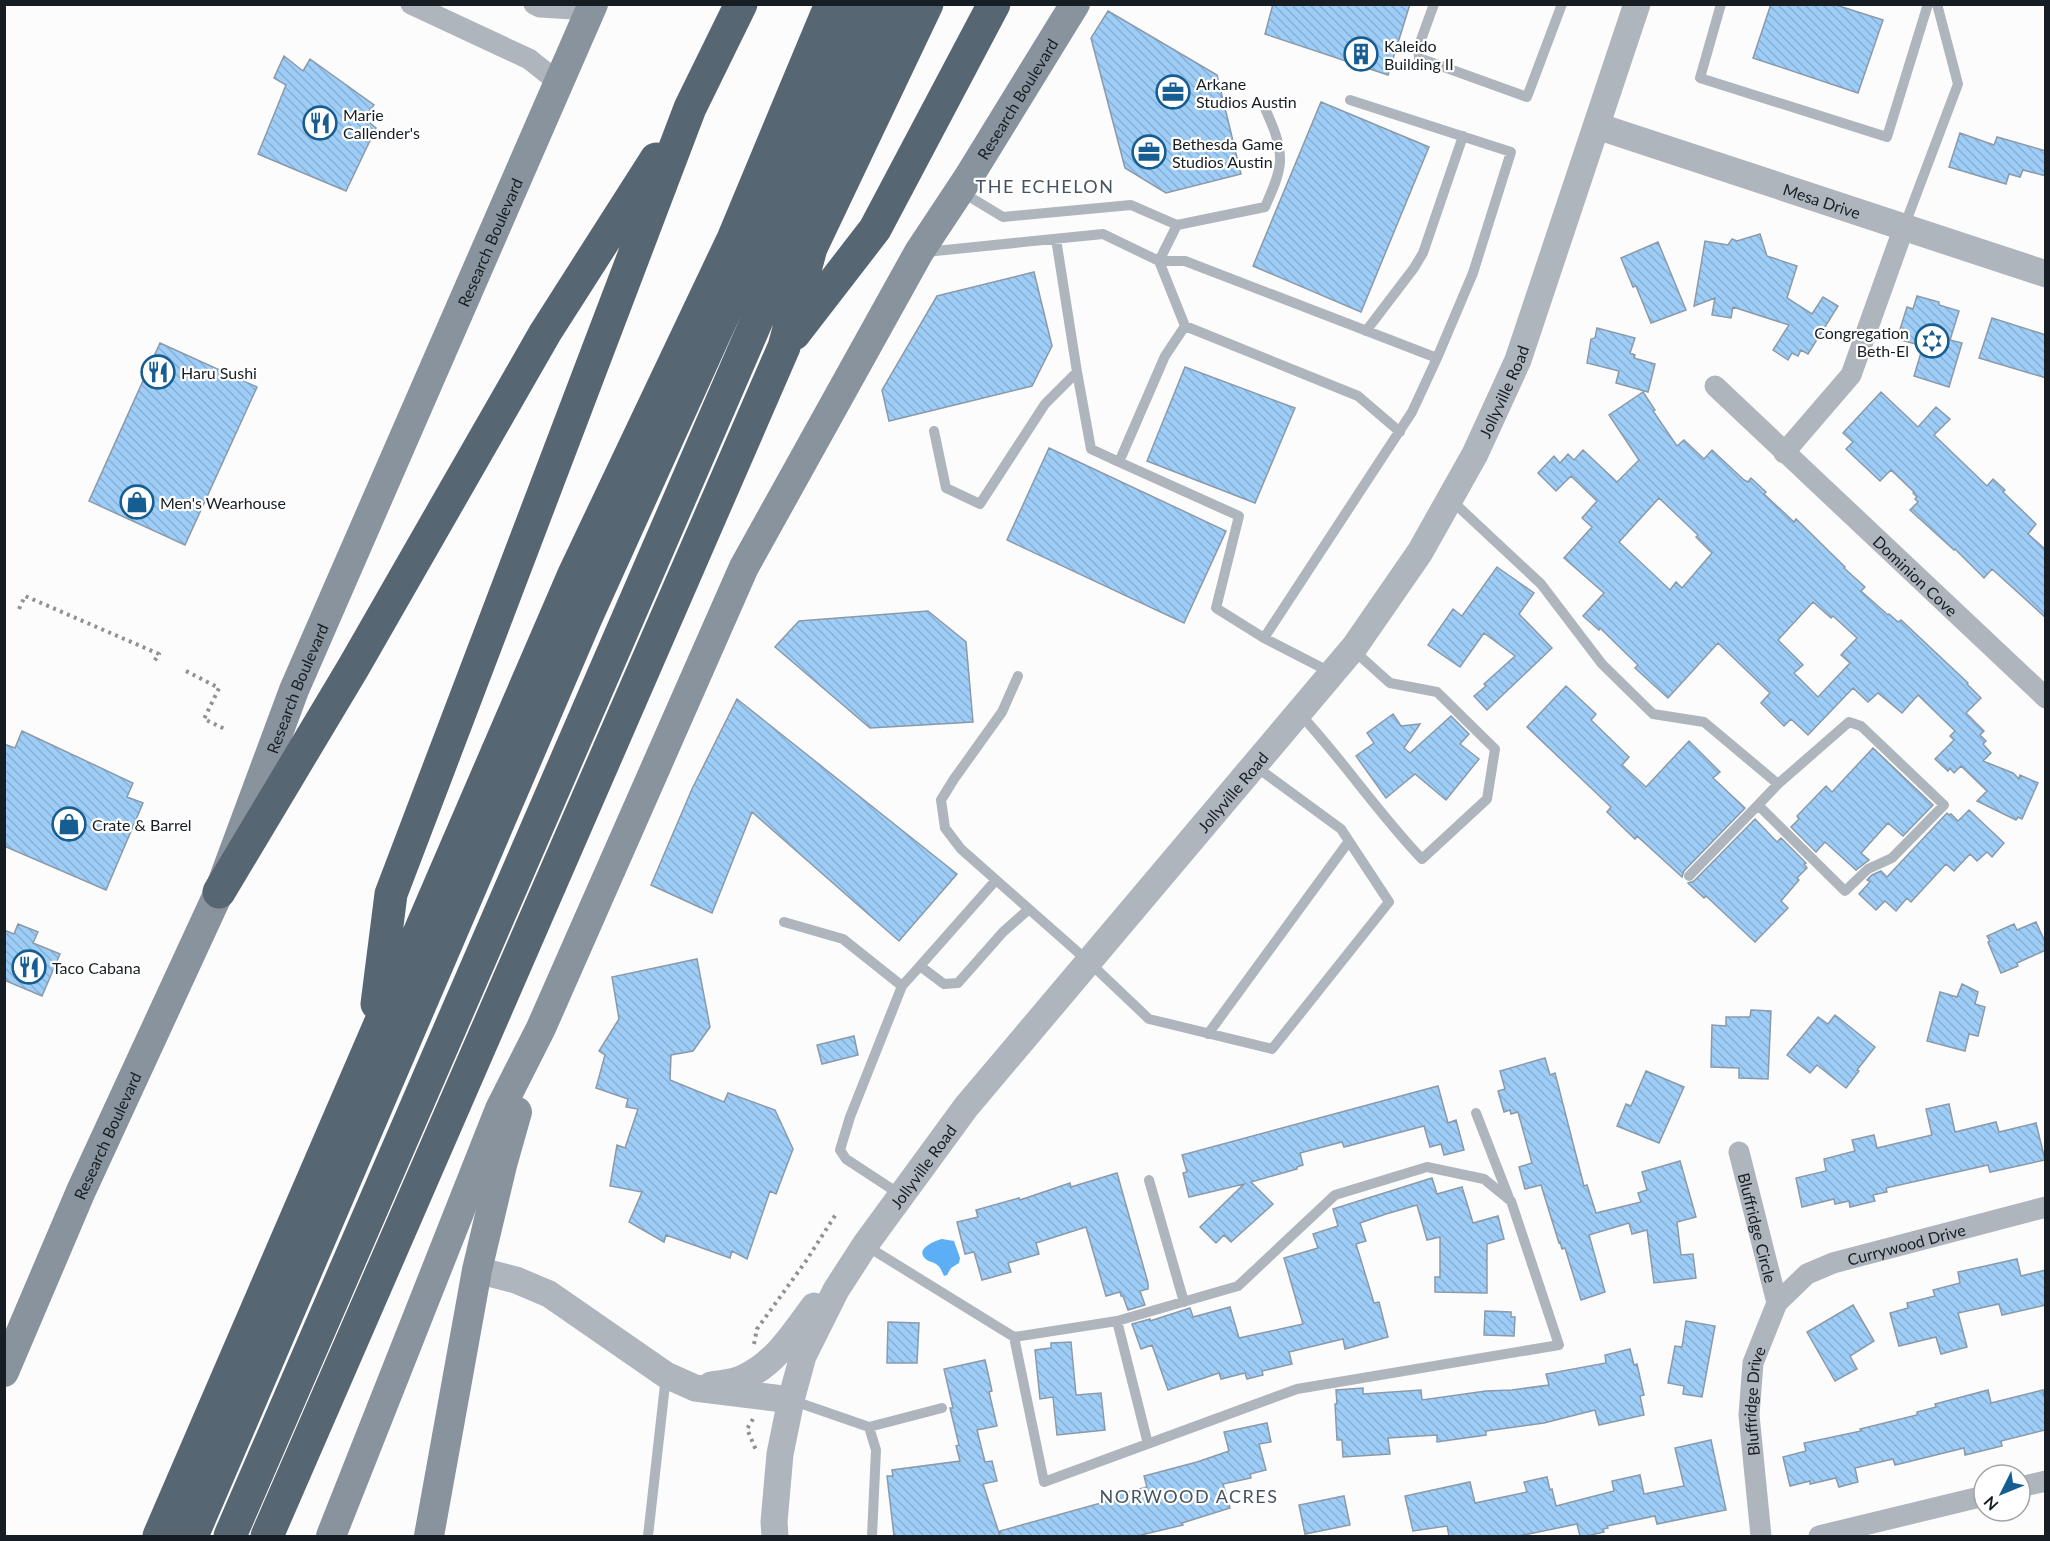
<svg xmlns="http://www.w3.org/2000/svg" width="2050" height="1541" font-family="Lato,sans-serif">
<defs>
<pattern id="building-back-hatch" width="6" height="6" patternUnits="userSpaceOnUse" patternTransform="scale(1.5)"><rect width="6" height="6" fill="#9ecdf7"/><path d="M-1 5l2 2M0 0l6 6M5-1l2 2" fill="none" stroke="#87b0d3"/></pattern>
</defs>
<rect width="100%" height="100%" fill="#fcfcfc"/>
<path fill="#5caff4" d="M942 1239 954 1241 960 1258 959 1263 951 1268 947 1275 944 1276C942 1272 940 1266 936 1264 933 1262 930 1262 927 1260 913 1250 934 1241 942 1239Z"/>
<path fill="url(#building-back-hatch)" stroke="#8b9aa9" stroke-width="1.5" fill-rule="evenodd" d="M1273 4H1410L1388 75 1265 34Z
M1771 4H1833L1883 20 1858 93 1753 58Z
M1108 11 1217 75 1241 174 1166 193 1125 168 1091 38Z
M284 56 303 71 310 59 374 105 364 118 376 128 346 191 258 154 286 85 274 78Z
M1321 102 1429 147 1361 312 1253 266Z
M1960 133 1994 145 1997 137 2046 151V176L2023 170 2020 177 2009 174 2006 184 1949 167Z
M1760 234 1767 256 1797 266 1787 298 1812 314 1823 297 1838 306 1808 354 1801 350 1798 356 1792 353 1788 360 1773 350 1789 325 1733 307 1731 318 1712 315 1715 298 1694 306 1705 241 1728 245 1732 239 1737 241Z
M1658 242 1686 310 1651 323 1636 286 1633 287 1621 258Z
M1034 272 1052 346 1032 386 889 421 882 390 937 296Z
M1917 296 1939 302V305L1959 311 1950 340 1962 343 1949 387 1914 376 1923 346 1897 339 1907 307 1913 309Z
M1992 318 2046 335V378L1979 358Z
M1597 328 1635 338 1630 353 1635 355 1634 358 1655 364 1648 392 1616 383 1619 371 1587 363 1591 339 1595 338Z
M160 343 257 387 185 545 89 501Z
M1185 367 1295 408 1255 503 1147 461Z
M1643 392 1655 410 1653 411 1677 446 1684 440 1704 459 1712 450 1744 480 1748 482 1751 478 1766 492 1764 494 1794 522 1796 519 1845 567 1844 568 1865 587 1861 591 1888 615 1889 614 1898 622 1901 620 1968 683 1967 684 1981 698 1966 713 1984 731 1980 735 1986 741 1983 744 1991 753 1983 761 2013 773 2019 779 2020 775 2038 783 2022 819 2018 817 2016 820 1977 801 1987 791 1961 766 1954 773 1950 768 1948 771 1935 759 1954 740 1950 736 1955 731 1918 695 1902 713 1878 693 1868 702 1853 688 1808 735 1791 719 1784 726 1761 703 1770 693 1718 643 1668 698 1635 668 1638 665 1600 628 1599 630 1583 616 1604 593 1564 558 1592 527 1582 518 1597 501 1571 476 1556 491 1538 473 1554 456 1560 463 1568 454 1574 460 1583 450 1617 482 1639 460 1609 415ZM1659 498 1698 535 1696 537 1712 553 1682 588 1676 582 1670 590 1619 542ZM1813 602 1831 618 1833 616 1857 638 1841 655 1850 663 1818 697 1794 673 1803 665 1778 640Z
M1881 392 1918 427 1936 407 1950 419 1934 435 1987 486 1993 479 2005 490 2003 492 2036 524 2028 534 2046 550V618L1992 569 1984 578 1955 549 1954 550 1910 510 1918 502 1915 499 1917 497 1913 493 1914 492 1891 470 1880 481 1846 449 1853 442 1843 433Z
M1049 448 1226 531 1184 623 1007 540Z
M1497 567 1534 593 1519 614 1552 648 1487 710 1474 696 1486 686 1484 684 1515 656 1484 633 1460 667 1428 645 1453 609 1462 616Z
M928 611 966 642 973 722 870 728 775 647 799 621Z
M1566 686 1596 714 1591 720 1629 757 1622 765 1646 787 1689 741 1720 772 1713 778 1745 808 1684 871 1682 877 1637 836 1635 839 1607 812 1611 807 1527 727Z
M737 699 957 874 899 941 752 812 712 913 651 885 692 789Z
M1393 714 1401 726 1420 724 1404 748 1410 753 1451 716 1469 734 1460 744 1479 759 1446 800 1415 774 1386 798 1356 756 1374 743 1367 733Z
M22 731 133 783 127 797 143 803 106 890 4 846V744L15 748Z
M1873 748 1933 805 1903 836 1888 823 1861 853 1869 860 1856 870 1825 842 1816 852 1791 827 1799 819 1797 816 1826 786 1832 792Z
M1969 810 2004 843 1992 857 1987 852 1977 861 1970 854 1954 871 1946 864 1911 902 1907 898 1896 911 1885 901 1876 910 1859 894 1870 882 1867 880 1872 875 1881 871 1887 877 1947 813 1949 815 1951 814 1958 821Z
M1755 819 1777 842 1781 838 1806 863 1804 864 1807 868 1797 878 1799 880 1781 901 1788 908 1755 942 1706 896 1704 898 1688 883 1694 881Z
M2036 922 2046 944V950L2017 963 2018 966 2001 973 1988 942 1990 941 1987 936 2014 924 2017 930Z
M18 924 38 932 33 943 60 954 42 996 4 980V930L14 934Z
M697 959 710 1027 693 1051 671 1055 670 1080 724 1102 728 1093 775 1110 793 1149 776 1194 770 1191 747 1259 732 1251 730 1258 666 1235 664 1242 629 1222 642 1192 610 1186 617 1145 625 1148 638 1109 626 1107 628 1099 596 1088 605 1055 599 1051 619 1019 612 977Z
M1962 984 1978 992 1975 1004 1985 1007 1978 1036 1969 1034 1965 1051 1927 1041 1940 992 1957 997Z
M1751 1010 1771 1011 1768 1079 1739 1078V1068L1711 1067 1712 1025 1726 1026V1017H1750Z
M1835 1015 1875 1047 1857 1070 1859 1071 1846 1088 1817 1065 1810 1073 1787 1055 1818 1017 1828 1024Z
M854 1036 858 1055 822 1064 817 1045Z
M1545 1058 1550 1075 1555 1073 1584 1186 1587 1185 1596 1213 1641 1202 1638 1193 1647 1190 1642 1172 1680 1161 1696 1217 1677 1222 1681 1255 1693 1254 1696 1278 1654 1283 1647 1230 1632 1234 1629 1223 1589 1235 1605 1292 1581 1300 1565 1248 1562 1249 1560 1242 1559 1243 1541 1185 1525 1189 1519 1167 1532 1163 1518 1112 1511 1114 1510 1110 1504 1112 1498 1091 1505 1089 1500 1071Z
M1646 1071 1684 1087 1659 1143 1617 1126 1626 1104 1631 1106Z
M1438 1086 1448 1123 1456 1120 1464 1150 1444 1155 1441 1144 1430 1147 1424 1126 1344 1147 1342 1142 1300 1153 1303 1165 1297 1167V1169L1251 1182 1273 1204 1231 1242 1224 1235 1216 1243 1200 1227 1244 1184 1189 1197 1183 1173 1187 1172 1182 1155Z
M1949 1104 1955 1132 1996 1122 1999 1132 2036 1123 2045 1160 1990 1172 1988 1165 1886 1188 1887 1192 1873 1195 1875 1201 1850 1207 1849 1201 1835 1204 1834 1199 1802 1207 1796 1178 1826 1171 1824 1159 1855 1151 1852 1140 1874 1135 1877 1148 1932 1135 1926 1109Z
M1117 1173 1148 1283V1289L1140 1291 1145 1305 1128 1310 1123 1296H1121L1120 1292 1106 1296 1086 1227 1036 1243 1039 1254 1008 1263 1011 1272 982 1280 974 1252 965 1254 957 1222 978 1217 976 1210 1019 1198 1020 1200 1070 1183 1071 1187Z
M1432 1178 1437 1194 1462 1187 1473 1223 1498 1216 1504 1239 1487 1244V1293L1435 1292V1277H1440V1237L1427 1240 1417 1205 1386 1214 1360 1223 1366 1241 1356 1244 1374 1303 1379 1302 1388 1337 1345 1349 1343 1339 1289 1352 1292 1364 1262 1371 1263 1375 1247 1379 1245 1373 1221 1379 1219 1373 1168 1390 1152 1345 1141 1349 1132 1324 1150 1319V1321L1190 1308 1193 1317 1230 1307 1239 1338 1303 1324 1284 1258 1318 1248 1313 1234 1338 1226 1333 1209Z
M2017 1259 2021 1276 2046 1270V1305L2002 1315 1999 1304 1958 1313 1967 1347 1941 1354 1936 1337 1899 1346 1890 1313 1908 1308 1907 1303 1935 1296 1933 1290 1960 1283 1958 1272Z
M1853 1305 1874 1341 1850 1356 1857 1369 1835 1381 1807 1332Z
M1485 1311 1511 1312V1317H1515L1514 1336 1484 1335Z
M1686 1321 1715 1326 1702 1397 1683 1394 1684 1386 1668 1383 1675 1346 1682 1347Z
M888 1322 919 1323 917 1363H887Z
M1071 1342 1076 1395 1101 1393 1105 1430 1057 1435 1053 1397 1040 1399 1035 1350 1051 1348V1343Z
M1630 1349 1634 1365 1637 1364 1644 1395 1640 1396 1644 1415 1599 1425 1595 1410 1544 1423 1486 1431V1435L1437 1442V1435L1388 1438 1390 1454 1343 1457 1342 1440H1337L1335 1404H1337L1336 1390 1363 1388V1394L1421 1390 1422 1400 1486 1391 1512 1390 1549 1385 1546 1374 1606 1363 1605 1355Z
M985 1360 992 1391 989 1392 997 1426 977 1430 985 1462 992 1461 997 1481 983 1484 1000 1536H894L887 1476H893L892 1470 960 1461 956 1446 959 1445 950 1408H953L944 1369Z
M1988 1390 1991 1403 2043 1390 2045 1400V1430L2001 1441 2002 1446 1965 1455 1964 1448 1895 1465 1893 1459 1855 1468 1858 1482 1839 1487 1836 1478 1810 1484V1481L1790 1486 1783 1457 1806 1451 1804 1443 1861 1431 1860 1429 1917 1415V1412L1936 1407 1935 1404Z
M1267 1423 1271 1442 1259 1444 1266 1470 1250 1474 1251 1478 1223 1484 1230 1508 1182 1523 1183 1525 1137 1536H1000V1531L1101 1503 1100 1499 1147 1487 1144 1476 1197 1462 1229 1451 1224 1432Z
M1711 1440 1726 1510 1657 1524 1655 1516 1607 1526 1608 1528 1603 1529 1604 1532 1587 1536H1580L1577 1524 1519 1536H1449L1447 1526 1413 1531 1405 1496 1470 1482 1475 1503 1527 1492 1524 1482 1547 1477 1550 1490 1552 1489 1556 1506 1614 1491 1612 1481 1640 1475 1644 1494 1684 1486 1675 1448Z
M1344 1496 1350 1525 1305 1534 1299 1505Z"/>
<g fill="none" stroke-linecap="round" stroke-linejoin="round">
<path stroke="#8f9295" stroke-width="4" stroke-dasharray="3 4.5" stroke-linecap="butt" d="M19 609 25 596 159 654 153 663
M186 671 219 688 204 719 227 730
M754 1344 757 1329 806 1261 836 1214
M753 1419 747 1429 756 1450"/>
<path stroke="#aeb5bc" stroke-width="10" d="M1434 4 1418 48 1419 58 1527 97 1562 4
M1721 4 1700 78 1887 137 1928 4
M960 191 1003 217 1131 205 1177 225 1265 207C1271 193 1279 177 1280 162 1281 142 1271 122 1263 104
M1177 225 1159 261 1185 326 1358 396 1400 432
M1904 227 1958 84 1937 4
M1056 239 1077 372 1091 449 1119 462
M926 252 1103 234 1159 261H1185L1437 358 1473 273 1511 152 1350 100
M1185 326 1165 356 1119 462 1239 516 1216 608 1264 638 1332 673
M1366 331 1414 268 1423 253 1463 136
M934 431 946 488 980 504 1045 404 1077 372
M1450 499 1541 584 1602 664 1653 714 1704 722 1778 784 1849 722 1861 726 1944 805 1892 858 1868 869 1845 891 1758 805 1778 784
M1264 638 1412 412 1437 358
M1018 676 1002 712 954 779 941 800 945 828 961 849 1089 962 1149 1019 1272 1049 1389 902 1341 829 1255 766
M1299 713C1343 760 1378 813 1422 859L1487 799 1495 749 1437 692 1390 683 1352 649
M1689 876 1758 805
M784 922 843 939 902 986 920 966 944 984 958 983 1003 932 1029 909
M920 966 996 880
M1208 1034 1349 841
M1476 1113 1509 1198
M1149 1180 1184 1302
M901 1195 846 1159 840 1150 850 1117 902 986
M865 1245 1014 1337 1117 1321 1238 1286 1335 1195 1427 1167 1484 1179 1511 1201 1559 1345 1297 1389 1044 1482 1014 1337
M1117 1321 1148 1444
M791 1400 869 1427 876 1450 872 1536
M869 1427 942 1408
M648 1536 666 1376"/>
<g stroke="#aeb5bc" stroke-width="21">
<path d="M411 4 529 59 558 82"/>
<path d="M534 4 540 7 590 10"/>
<path id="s1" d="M1715 386 2046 698"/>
<path d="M1784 453 1851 375 1904 227"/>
<path id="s2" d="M1739 1152 1777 1303"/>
<path d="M2020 1487 2046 1481"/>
<path id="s3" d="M1761 1536 1749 1415 1753 1363 1777 1303 1807 1274 1833 1263 2046 1207"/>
<path d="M1819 1536 1984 1496"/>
</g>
<g stroke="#aeb5bc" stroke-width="27">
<path id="s4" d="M1597 126 2046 274"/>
<path d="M477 1270 516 1280 549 1294 666 1375 695 1388 791 1400"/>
<path d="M711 1385C721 1383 734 1383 743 1378 775 1364 794 1333 814 1306"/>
<path id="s5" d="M775 1536 774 1522 780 1454 791 1400 803 1356 836 1290 865 1245 966 1107 1355 646 1420 552 1475 454 1518 360 1637 4"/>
</g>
<g stroke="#89939d" stroke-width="30">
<path id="s6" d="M4 1372 81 1191 219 892 294 690 593 4"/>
<path id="s7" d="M331 1536 500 1109 541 1028 744 567 919 252 968 178 1075 4"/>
<path d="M429 1536 477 1270 502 1165 517 1112"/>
</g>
<path stroke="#576673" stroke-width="33" d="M794 334 875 229 994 4
M219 892 353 668 545 333 656 159
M377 1004 391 894 690 108 741 4
M159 1536 574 574 733 239 831 4
M192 1536 586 618 864 4
M230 1536 894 4
M267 1536 784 347 811 248 927 4"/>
</g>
<defs>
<g id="building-ring" transform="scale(1.725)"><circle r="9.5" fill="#fff" stroke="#165d91" stroke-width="1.5"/><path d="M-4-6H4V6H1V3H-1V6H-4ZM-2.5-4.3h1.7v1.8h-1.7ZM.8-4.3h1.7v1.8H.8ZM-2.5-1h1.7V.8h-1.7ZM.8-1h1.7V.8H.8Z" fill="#165d91"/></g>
<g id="office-ring" transform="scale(1.725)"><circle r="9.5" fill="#fff" stroke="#165d91" stroke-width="1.5"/><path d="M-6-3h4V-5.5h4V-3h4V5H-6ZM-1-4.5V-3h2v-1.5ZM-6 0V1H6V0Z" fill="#165d91"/></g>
<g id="restaurant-ring" transform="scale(1.725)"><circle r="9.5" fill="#fff" stroke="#165d91" stroke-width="1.5"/><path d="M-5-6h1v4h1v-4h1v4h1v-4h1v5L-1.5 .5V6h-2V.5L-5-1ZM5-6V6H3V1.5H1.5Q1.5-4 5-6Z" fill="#165d91"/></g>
<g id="synagogue-ring" transform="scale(1.725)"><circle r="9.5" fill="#fff" stroke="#165d91" stroke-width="1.5"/><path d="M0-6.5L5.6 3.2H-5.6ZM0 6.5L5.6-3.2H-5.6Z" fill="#165d91"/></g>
<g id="shop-ring" transform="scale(1.725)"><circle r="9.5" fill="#fff" stroke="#165d91" stroke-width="1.5"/><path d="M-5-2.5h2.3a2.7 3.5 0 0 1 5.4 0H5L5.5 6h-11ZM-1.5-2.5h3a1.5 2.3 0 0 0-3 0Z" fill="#165d91"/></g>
</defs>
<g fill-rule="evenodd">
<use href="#building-ring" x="1361" y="54"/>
<use href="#office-ring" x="1173" y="92"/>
<use href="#restaurant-ring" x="320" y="123"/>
<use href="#office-ring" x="1149" y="152"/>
<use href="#synagogue-ring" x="1932" y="341"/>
<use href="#restaurant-ring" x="158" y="372"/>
<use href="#shop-ring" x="137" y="502"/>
<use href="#shop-ring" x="69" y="824"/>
<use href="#restaurant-ring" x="29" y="967"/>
</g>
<g text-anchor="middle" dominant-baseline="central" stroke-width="4.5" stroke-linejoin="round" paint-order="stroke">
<g font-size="16" fill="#171e23" stroke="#fff" text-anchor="start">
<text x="1384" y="45">Kaleido<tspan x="1384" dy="18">Building II</tspan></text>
<text x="1196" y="83">Arkane<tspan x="1196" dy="18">Studios Austin</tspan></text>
<text x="343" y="114">Marie<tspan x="343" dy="18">Callender's</tspan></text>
<text x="1172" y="143">Bethesda Game<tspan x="1172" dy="18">Studios Austin</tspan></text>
<text x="1909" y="332" text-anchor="end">Congregation<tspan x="1909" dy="18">Beth-El</tspan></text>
<text x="181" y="372">Haru Sushi</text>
<text x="160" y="502">Men's Wearhouse</text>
<text x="92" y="824">Crate &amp; Barrel</text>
<text x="52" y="967">Taco Cabana</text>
</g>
<g font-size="16" fill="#171e23" stroke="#fff">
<text stroke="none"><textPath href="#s7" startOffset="1596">Research Boulevard</textPath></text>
<text stroke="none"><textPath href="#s4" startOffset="237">Mesa Drive</textPath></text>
<text stroke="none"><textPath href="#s6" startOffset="1230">Research Boulevard</textPath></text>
<text stroke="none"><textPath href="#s5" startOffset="1380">Jollyville Road</textPath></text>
<text stroke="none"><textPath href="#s1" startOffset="276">Dominion Cove</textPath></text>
<text stroke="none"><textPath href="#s6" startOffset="744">Research Boulevard</textPath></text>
<text stroke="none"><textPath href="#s5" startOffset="894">Jollyville Road</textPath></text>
<text stroke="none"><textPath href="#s6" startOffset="258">Research Boulevard</textPath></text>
<text stroke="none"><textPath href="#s5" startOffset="408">Jollyville Road</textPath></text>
<text stroke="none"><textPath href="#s2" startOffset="78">Bluffridge Circle</textPath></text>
<text stroke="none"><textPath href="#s3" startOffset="384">Currywood Drive</textPath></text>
<text stroke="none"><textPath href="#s3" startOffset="136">Bluffridge Drive</textPath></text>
</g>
<g font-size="18" letter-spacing="1.5" fill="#455360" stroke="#fff">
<text x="1045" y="186">THE ECHELON</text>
<text x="1189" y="1496">NORWOOD ACRES</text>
</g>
</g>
<rect width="2050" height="1541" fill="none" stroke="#171e23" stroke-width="12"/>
<g transform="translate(2002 1493) rotate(227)"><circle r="28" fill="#ffffff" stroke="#a2a5a7" stroke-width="1.5"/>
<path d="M0-4.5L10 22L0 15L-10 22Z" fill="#165d91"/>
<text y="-9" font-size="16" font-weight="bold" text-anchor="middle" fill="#171e23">N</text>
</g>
</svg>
